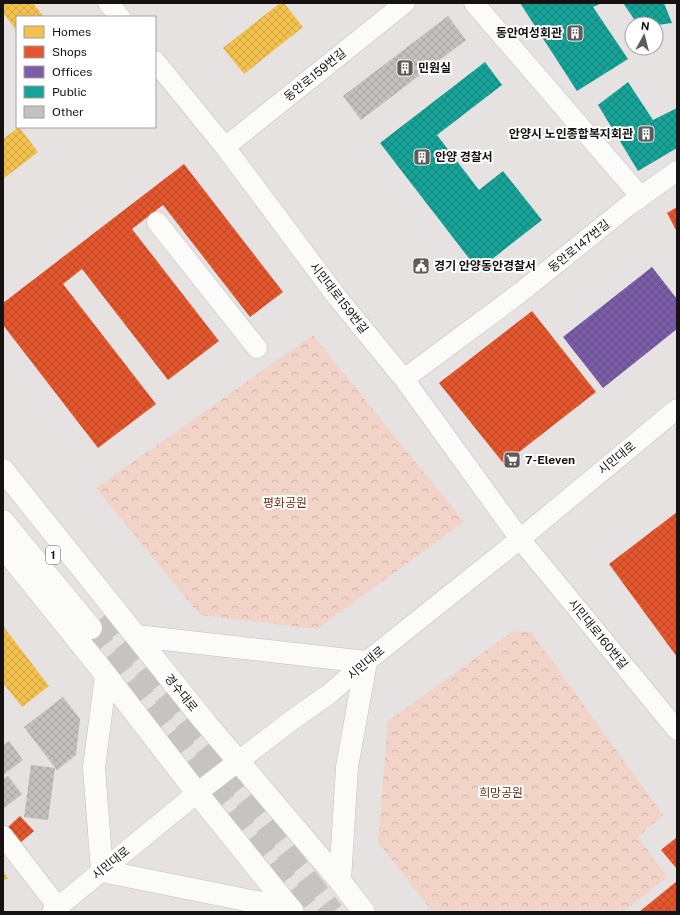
<svg xmlns="http://www.w3.org/2000/svg" width="680" height="915" font-family="'Public Sans','Noto Sans KR',sans-serif">
<defs>
<pattern id="park-crowns" width="20" height="18" patternUnits="userSpaceOnUse"><rect width="20" height="18" fill="#f2d3c7"/><path d="M2 6a3 3 0 1 1 6 0M12 15a3 3 0 1 1 6 0" fill="none" stroke="#cfb4aa"/></pattern>
<pattern id="homes-cross-hatch" width="8" height="8" patternUnits="userSpaceOnUse"><rect width="8" height="8" fill="#f2c14e"/><path d="M0 0l8 8M0 8l8-8" fill="none" stroke="#cfa543"/></pattern>
<pattern id="shops-cross-hatch" width="8" height="8" patternUnits="userSpaceOnUse"><rect width="8" height="8" fill="#e4572e"/><path d="M0 0l8 8M0 8l8-8" fill="none" stroke="#b84726"/></pattern>
<pattern id="offices-cross-hatch" width="8" height="8" patternUnits="userSpaceOnUse"><rect width="8" height="8" fill="#7b5ea7"/><path d="M0 0l8 8M0 8l8-8" fill="none" stroke="#644c87"/></pattern>
<pattern id="public-cross-hatch" width="8" height="8" patternUnits="userSpaceOnUse"><rect width="8" height="8" fill="#17a398"/><path d="M0 0l8 8M0 8l8-8" fill="none" stroke="#14837b"/></pattern>
<pattern id="building-cross-hatch" width="8" height="8" patternUnits="userSpaceOnUse"><rect width="8" height="8" fill="#c3c0bf"/><path d="M0 0l8 8M0 8l8-8" fill="none" stroke="#a7a4a3"/></pattern>
</defs>
<rect width="100%" height="100%" fill="#e6e2e1"/>
<path fill="url(#park-crowns)" d="M313 335 464 522 317 629 200 615 96 488Z
M513 631 531 632 663 815 638 837 667 877 623 912H433L378 842 388 721Z"/>
<path fill="url(#homes-cross-hatch)" d="M3 3H33L44 17H17V31L3 13Z
M280 3H284L303 27 244 74 223 48Z
M19 127 38 152 3 179V139Z
M3 626 49 686 22 707 3 683Z
M3 871 8 878 3 881Z"/>
<path fill="url(#shops-cross-hatch)" d="M184 164 283 292 250 317 163 205 132 229 219 341 168 380 82 269 63 284 156 404 98 448 3 325V303Z
M677 207V232L667 213Z
M532 311 596 392 504 464 439 383Z
M677 512V657L609 564Z
M20 816 34 831 20 843 7 828Z
M677 837V869L661 850Z
M677 881V912H639Z"/>
<path fill="url(#offices-cross-hatch)" d="M652 267 677 299V329L603 388 563 337Z"/>
<path fill="url(#public-cross-hatch)" d="M520 3H602L593 7 628 59 577 91Z
M623 3H664L672 23 658 25 634 19Z
M485 62 502 85 437 135 479 190 503 171 542 220 478 270 380 143Z
M628 82 653 120 677 108V148L638 171 598 105Z"/>
<path fill="url(#building-cross-hatch)" d="M448 16 466 40 361 120 343 96Z
M63 697 80 719 76 755 57 770 24 727Z
M9 741 23 760 3 775V745Z
M31 765 55 768 48 820 24 817Z
M8 776 22 794 3 809V780Z"/>
<g fill="none" stroke-linecap="round" stroke-linejoin="round">
<path stroke="#c7c3c2" stroke-width="22" stroke-dasharray="22 11" stroke-linecap="butt" d="M103 617 333 912
M91 628 311 912"/>
<g stroke="#c3c0bf" stroke-width="21">
<path id="minor" d="M108 3 120 17
M474 3 641 197
M155 61 225 147 337 297 404 379 520 539 677 730
M225 147 405 3
M157 222 257 348
M404 379 521 292 628 206 677 171
M3 836 58 907
M52 912 197 793 292 720 329 694 366 662 520 539 677 409"/>
</g>
<g stroke="#c3c0bf" stroke-width="23">
<path id="major" d="M3 470 205 722 340 881 364 912
M3 521 91 628
M3 547 106 675 197 793 293 912
M137 636 366 662 347 767 340 881
M106 675 94 768 102 871 291 909"/>
</g>
<use href="#minor" stroke="#fbfbfa" stroke-width="20"/>
<use href="#major" stroke="#fbfbfa" stroke-width="22"/>
</g>
<defs>
<g id="building-square" transform="scale(0.9)"><rect x="-9" y="-9" width="18" height="18" rx="4" fill="#5e5b5a" stroke="#fff"/><path d="M-4-6H4V6H1V3H-1V6H-4ZM-2.5-4.3h1.7v1.8h-1.7ZM.8-4.3h1.7v1.8H.8ZM-2.5-1h1.7V.8h-1.7ZM.8-1h1.7V.8H.8Z" fill="#fff"/></g>
<g id="civic-square" transform="scale(0.9)"><rect x="-9" y="-9" width="18" height="18" rx="4" fill="#5e5b5a" stroke="#fff"/><path d="M-.6-6.5H3V-4.5H.6V-3L4-1V1h2V6H-6V1h2V-1L-.6-3ZM-1.2 2.5V6h2.4V2.5Z" fill="#fff"/></g>
<g id="supermarket-square" transform="scale(0.9)"><rect x="-9" y="-9" width="18" height="18" rx="4" fill="#5e5b5a" stroke="#fff"/><path d="M-6-5.5h2.5l.6 2H6L4.5 2H-2.5L-4.4-4H-6ZM-1.5 3.2a1.3 1.3 0 1 0 .1 0ZM3 3.2a1.3 1.3 0 1 0 .1 0Z" fill="#fff"/></g>
</defs>
<g fill-rule="evenodd">
<use href="#building-square" x="575" y="33"/>
<use href="#building-square" x="405" y="68"/>
<use href="#building-square" x="646" y="134"/>
<use href="#building-square" x="422" y="157"/>
<use href="#civic-square" x="421" y="266"/>
<use href="#supermarket-square" x="512" y="460"/>
</g>
<g text-anchor="middle" dominant-baseline="central" stroke-width="4" stroke-linejoin="round" paint-order="stroke">
<rect fill="#fff" stroke="#5b5958" stroke-width="1" x="46" y="546" width="14" height="18" rx="3"/>
<g font-size="11" font-weight="bold" fill="#151211">
<text x="53" y="555">1</text>
</g>
<g font-size="12" font-weight="bold" fill="#151211" stroke="#fff" text-anchor="start">
<text x="562" y="33" text-anchor="end">동안여성회관</text>
<text x="418" y="68">민원실</text>
<text x="633" y="134" text-anchor="end">안양시 노인종합복지회관</text>
<text x="435" y="157">안양 경찰서</text>
<text x="434" y="266">경기 안양동안경찰서</text>
<text x="525" y="460">7-Eleven</text>
</g>
<g font-size="12" fill="#151211" stroke="#fff">
<text transform="translate(315 75) rotate(-39)">동안로159번길</text>
<text transform="translate(579 246) rotate(-39)">동안로147번길</text>
<text transform="translate(339 298) rotate(52)">시민대로159번길</text>
<text transform="translate(617 458) rotate(-39)">시민대로</text>
<text transform="translate(598 634) rotate(51)">시민대로160번길</text>
<text transform="translate(366 663) rotate(-40)">시민대로</text>
<text transform="translate(181 693) rotate(51)">경수대로</text>
<text transform="translate(111 863) rotate(-39)">시민대로</text>
</g>
<g font-size="12" fill="#712f0f" stroke="#fff">
<text x="285" y="503">평화공원</text>
<text x="501" y="793">희망공원</text>
</g>
</g>
<rect width="680" height="915" fill="none" stroke="#151211" stroke-width="8"/>
<rect x="16" y="16" width="140" height="112" fill="#ffffff" stroke="#a1a0a0"/>
<rect x="24" y="26" width="20" height="12" fill="#f2c14e" stroke="#a1a0a0"/>
<text x="52" y="36" font-size="12" fill="#151211">Homes</text>
<rect x="24" y="46" width="20" height="12" fill="#e4572e" stroke="#a1a0a0"/>
<text x="52" y="56" font-size="12" fill="#151211">Shops</text>
<rect x="24" y="66" width="20" height="12" fill="#7b5ea7" stroke="#a1a0a0"/>
<text x="52" y="76" font-size="12" fill="#151211">Offices</text>
<rect x="24" y="86" width="20" height="12" fill="#17a398" stroke="#a1a0a0"/>
<text x="52" y="96" font-size="12" fill="#151211">Public</text>
<rect x="24" y="106" width="20" height="12" fill="#c3c0bf" stroke="#a1a0a0"/>
<text x="52" y="116" font-size="12" fill="#151211">Other</text>
<g transform="translate(644 36) rotate(7)"><circle r="19" fill="#ffffff" stroke="#a1a0a0"/>
<path d="M0-3L7 15L0 10L-7 15Z" fill="#5e5b5a"/>
<text y="-6" font-size="11" font-weight="bold" text-anchor="middle" fill="#151211">N</text>
</g>
</svg>
